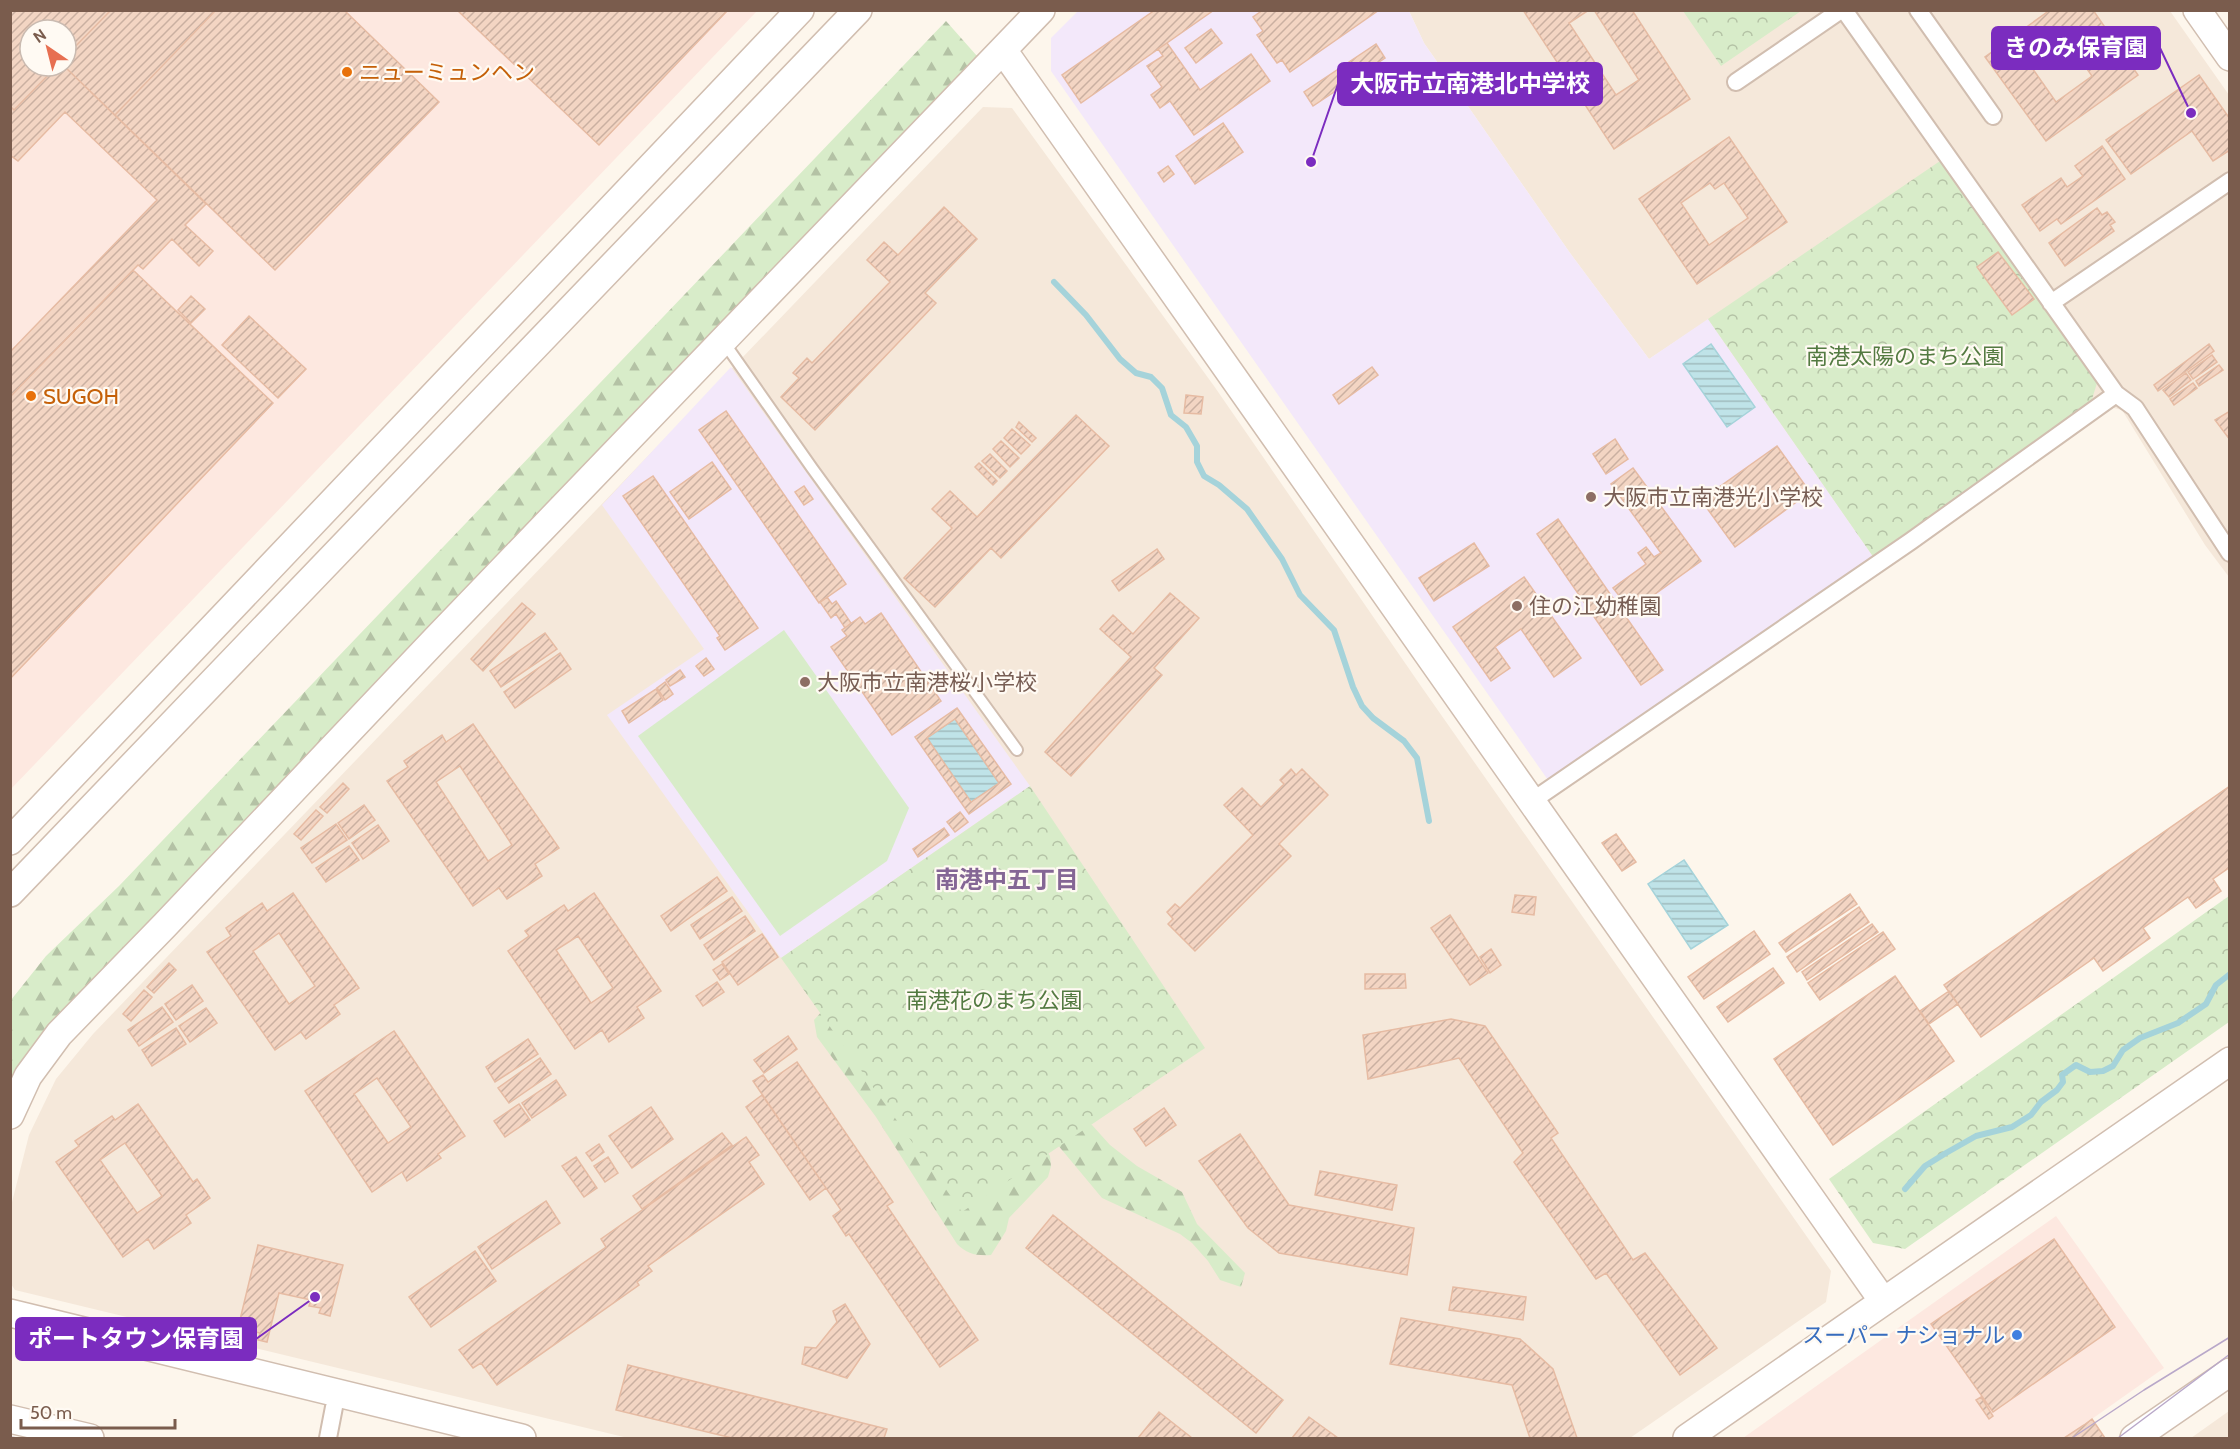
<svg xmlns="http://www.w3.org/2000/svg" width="2240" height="1449" font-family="Cabin,'Noto Sans JP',sans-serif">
<defs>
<pattern id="forest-firs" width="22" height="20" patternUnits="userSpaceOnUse" patternTransform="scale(1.5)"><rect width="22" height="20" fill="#d8ecc9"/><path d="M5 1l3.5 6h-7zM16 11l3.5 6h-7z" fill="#b4c2a5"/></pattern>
<pattern id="park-crowns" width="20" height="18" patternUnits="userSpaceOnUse" patternTransform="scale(1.5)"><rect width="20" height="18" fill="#d8ecc9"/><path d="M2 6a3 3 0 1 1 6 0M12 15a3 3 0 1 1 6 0" fill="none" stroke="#b4c2a5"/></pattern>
<pattern id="water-rules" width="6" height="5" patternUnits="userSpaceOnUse" patternTransform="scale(1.5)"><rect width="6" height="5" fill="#bfe3e8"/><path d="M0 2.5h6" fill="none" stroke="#a0bbbe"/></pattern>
<pattern id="building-hatch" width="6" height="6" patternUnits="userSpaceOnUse" patternTransform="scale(1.5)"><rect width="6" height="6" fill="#f3d5c3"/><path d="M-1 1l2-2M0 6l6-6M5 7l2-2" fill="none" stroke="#cab0a1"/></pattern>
</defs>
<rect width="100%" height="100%" fill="#fdf6ec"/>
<path fill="#f5e8da" d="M1409 11H2170L2229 95V577L2205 545 2122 410 2110 407 1883 571 1708 320 1649 359 1570 253 1424 43Z
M983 107 1012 108 1214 386 1423 689 1831 1271 1826 1302 1630 1438H628L15 1290 11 1284V1206L29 1135 56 1079 93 1034Z
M2229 1411V1438H2191Z"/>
<path fill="#fde8e0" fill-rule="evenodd" d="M11 11H757L11 789ZM30 30H66V66H30Z
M2056 1216 2164 1368 2065 1438H1743Z"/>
<path fill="#f3e8fa" d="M1078 11H1409L1424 43 1570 253 1649 359 1708 319 1874 558 1548 780 1051 71V38Z
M731 367 1030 786 781 958 607 715 704 649 602 505Z"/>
<path fill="#d8ecc9" d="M784 630 909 808 887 861 780 936 638 736Z"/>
<path fill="url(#forest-firs)" d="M946 21 977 56 778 266 236 829 119 954 11 1085V1000L46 956 119 886Z
M825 1008 1042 1144 1050 1156 1051 1166 1048 1177 1009 1218 1006 1231 991 1255C976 1256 967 1254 957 1244L876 1117 817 1037 814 1020Z
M1074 1113 1092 1125 1110 1145 1137 1166 1182 1192 1197 1224 1245 1273 1241 1287 1220 1280 1208 1261 1192 1243 1180 1234 1102 1198 1057 1144Z"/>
<path fill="url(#park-crowns)" d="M1683 11H1801L1721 66Z
M1940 161 2097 383 2089 409 1874 558 1708 319Z
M1030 786 1205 1048 962 1212 781 958Z
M2229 896V1022L1905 1249 1873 1243 1829 1179Z"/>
<path fill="url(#water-rules)" stroke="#a5d3da" stroke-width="1.5" d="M1711 344 1755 407 1727 427 1683 364Z
M955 719 999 783 971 802 927 738Z
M1684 860 1728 925 1691 949 1648 884Z"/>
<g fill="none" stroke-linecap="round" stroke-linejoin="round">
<path stroke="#a5d3da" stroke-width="6" d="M1054 282 1086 315 1120 359 1136 373 1151 377 1162 388 1171 415 1186 427 1197 446V462L1204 476 1219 485 1247 509 1282 559 1300 595 1334 630 1353 687 1362 706 1373 718 1404 741 1417 758 1429 821
M1905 1189 1925 1166 1946 1153 1976 1136 2012 1127 2031 1115 2041 1102 2057 1090 2063 1082 2062 1075 2076 1065 2090 1072 2103 1071 2113 1066 2123 1050 2140 1038 2178 1023 2206 1004 2216 985 2230 974"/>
</g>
<path fill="url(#building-hatch)" stroke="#e6bba3" stroke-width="1.5" fill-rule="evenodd" d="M10 10H111L66 56V30H30V66H57L14 110 10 106Z
M111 10H216L115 115 64 66H66V56Z
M216 10H344L439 102 275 270 115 115Z
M457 10H728L599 145Z
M1155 10H1214L1081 103 1062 75Z
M1263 10H1379L1290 72 1282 60 1277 63 1257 35 1263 31 1253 17Z
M1523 10H1589L1569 23 1616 95 1639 80 1594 10H1632L1690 99 1614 149Z
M2050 10H2093L2138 75 2046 141 1985 57ZM2063 35 2092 76 2056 102 2030 65 2043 56 2040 51Z
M1211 29 1222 43 1196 63 1185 48Z
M1167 43 1200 90 1251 54 1270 81 1194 135 1170 101 1160 108 1151 95 1162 87 1147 66 1163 56 1158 49Z
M1376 44 1385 58 1313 106 1304 92Z
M57 66H64L206 204 185 225 213 251 199 266 172 239 143 269 138 265 10 397V352L157 200 65 112 18 161 10 155V106L14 110Z
M2199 75 2230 119V150L2213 161 2192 131 2131 174 2106 140Z
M1223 123 1243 152 1195 184 1176 156Z
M1729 137 1787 222 1697 284 1639 199ZM1710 183 1715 189 1724 183 1748 218 1709 245 1681 203Z
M2102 146 2125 179 2061 224 2057 219 2040 231 2022 205 2061 178 2067 187 2083 176 2075 166Z
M1168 166 1174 174 1164 182 1158 173Z
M944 207 977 239 925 293 936 303 815 430 781 397 799 378 793 373 807 358 812 363 890 282 867 260 884 242 898 255Z
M2097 208 2102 215 2107 212 2115 222 2110 225 2114 231 2065 266 2049 243Z
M1998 252 2034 299 2012 315 1977 267Z
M133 270 273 403 10 679V397Z
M191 296 205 309 191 323 178 310Z
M249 316 306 369 278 398 222 345Z
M2209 344 2214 351 2158 391 2154 385Z
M2212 355 2217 362 2193 379 2188 372Z
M2219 365 2223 370 2199 386 2196 381Z
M1372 367 1378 375 1339 404 1333 395Z
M2186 373 2191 380 2169 397 2163 390Z
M2193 383 2197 388 2174 405 2170 399Z
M1186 395 1203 397 1201 414 1184 413Z
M726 411 846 584 819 603 699 430Z
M2230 411V440L2215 420Z
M1076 415 1109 446 1001 558 991 548 935 607 904 578 952 528 932 509 950 491 977 517Z
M1019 422 1036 438 1032 442 1016 427Z
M1012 429 1030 445 1021 454 1004 438Z
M1615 439 1628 459 1606 474 1593 454Z
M1001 441 1019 458 1010 467 993 449Z
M1777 446 1810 492 1735 547 1701 500Z
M990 454 1007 471 1000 478 982 461Z
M712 462 731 489 689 519 670 492Z
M979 463 997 481 993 485 975 467Z
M1633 468 1701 561 1637 607 1628 594 1621 598 1613 588 1646 564 1638 553 1646 547 1654 557 1661 553 1611 484Z
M653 476 758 628 725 650 717 638 720 636 623 496Z
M804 486 813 499 804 505 795 492Z
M1558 519 1663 670 1641 685 1537 534Z
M1474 543 1489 566 1434 601 1419 578Z
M1157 549 1164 559 1119 591 1112 581Z
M1524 577 1581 658 1554 677 1521 629 1495 647 1510 668 1491 681 1453 627Z
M1170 593 1199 618 1154 668 1162 675 1071 776 1045 752 1131 657 1100 629 1113 615 1133 634Z
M827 597 832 604 836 601 851 623 845 628 836 614 831 618 820 602Z
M522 603 535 614 483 671 471 659Z
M881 613 941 701 892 735 831 647 847 636 842 630 860 617 865 624Z
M545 633 557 649 501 687 490 671Z
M560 653 571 669 515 708 504 692Z
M706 658 714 669 704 676 696 666Z
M680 670 685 677 670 686 666 680Z
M665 682 673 694 665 700 657 688Z
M656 689 663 700 629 723 622 711Z
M957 708 1011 784 969 814 915 737ZM955 719 999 783 971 802 927 738Z
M473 724 559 848 535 864 542 876 507 899 499 888 473 906 387 781 408 767 404 761 442 735 446 742ZM460 766 512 845 488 861 436 782Z
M1291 769 1296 775 1302 769 1328 795 1279 844 1291 856 1195 951 1168 924 1173 919 1167 912 1175 904 1180 908 1253 835 1224 805 1242 788 1261 807 1284 784 1280 780Z
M343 783 349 789 327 813 320 807Z
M2230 786V867L2213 879 2221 891 2196 908 2188 897 2143 928 2150 938 2103 971 2094 958 1981 1037 1944 985Z
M364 805 375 820 349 839 338 823Z
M316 810 323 816 301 840 294 834Z
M960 812 968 822 955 832 947 822Z
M336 824 347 840 312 863 301 848Z
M378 825 389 841 363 859 352 843Z
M944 828 949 835 918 857 913 849Z
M1616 834 1636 862 1622 871 1602 843Z
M349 846 359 860 326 882 316 868Z
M717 877 727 891 671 931 661 916Z
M293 893 359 988 334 1005 340 1014 306 1039 301 1032 275 1050 207 952 231 936 226 928 262 903 267 911ZM279 933 315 986 289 1004 253 951Z
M594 893 661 991 637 1007 644 1018 609 1042 602 1030 575 1049 508 951 529 936 525 931 564 905 568 911ZM578 936 613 988 591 1003 556 950Z
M1850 894 1857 904 1786 952 1779 943Z
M1515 895 1536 897 1534 915 1512 912Z
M732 897 742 911 700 939 691 925Z
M1859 907 1869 922 1797 972 1787 957Z
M1450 915 1488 973 1470 985 1431 928Z
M745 916 755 931 714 960 704 945Z
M1872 924 1878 932 1807 980 1802 972Z
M1754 931 1770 954 1704 999 1688 977Z
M1883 932 1895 949 1820 1000 1808 983Z
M762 934 778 957 738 985 722 962Z
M1491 949 1501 965 1490 973 1480 957Z
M169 963 176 970 154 993 147 987Z
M722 964 729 974 720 980 713 970Z
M1773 968 1784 983 1728 1022 1717 1007Z
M1365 974H1405L1406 988 1365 989Z
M1895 976 1954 1061 1833 1145 1774 1059Z
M717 982 724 992 703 1006 696 996Z
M192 985 203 1001 176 1020 165 1004Z
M144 990 152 997 131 1021 123 1014Z
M1949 991 1958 1004 1929 1024 1920 1011Z
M162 1007 173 1022 139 1046 128 1030Z
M206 1008 217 1023 190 1042 179 1026Z
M1451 1019 1485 1026 1558 1133 1551 1138 1633 1260 1645 1253 1717 1348 1680 1375 1606 1273 1596 1279 1514 1162 1523 1153 1459 1058 1368 1079 1363 1035Z
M176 1028 186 1044 152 1066 142 1050Z
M394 1031 465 1136 438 1154 441 1158 407 1181 402 1172 372 1192 305 1091ZM377 1078 411 1127 388 1143 354 1094Z
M788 1036 797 1049 764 1073 754 1060Z
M528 1039 538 1054 495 1082 486 1067Z
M540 1058 551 1074 509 1103 498 1088Z
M797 1062 893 1202 887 1206 978 1340 940 1367 849 1234 846 1236 833 1216 841 1210 753 1081 763 1075 768 1082Z
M556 1080 566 1095 532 1118 522 1103Z
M762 1095 826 1188 810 1200 746 1107Z
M138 1104 193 1182 197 1179 210 1198 186 1215 191 1223 154 1249 148 1239 123 1257 56 1162 79 1146 75 1141 112 1116 115 1120ZM125 1143 162 1196 137 1213 100 1160Z
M519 1104 530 1120 505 1137 494 1121Z
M651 1107 673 1139 632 1168 609 1136Z
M1164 1108 1176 1125 1146 1146 1134 1129Z
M722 1133 732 1145 642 1209 633 1196Z
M1240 1134 1289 1205 1414 1228 1407 1275 1279 1253 1248 1228 1199 1161Z
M746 1137 759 1155 749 1162 764 1184 648 1266 652 1271 637 1282 639 1285 497 1385 481 1363 473 1368 459 1350 606 1247 601 1239Z
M599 1144 604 1152 592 1161 586 1153Z
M576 1157 597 1188 584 1197 562 1166Z
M608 1157 618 1173 605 1182 594 1166Z
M1320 1171 1397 1185 1392 1210 1315 1195Z
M546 1201 560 1223 492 1269 478 1247Z
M1053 1215 1283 1400 1256 1433 1026 1248Z
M2054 1239 2115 1327 1993 1412 1931 1324Z
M258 1245 343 1265 330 1316 319 1313 321 1308 309 1306 311 1300 279 1293 267 1342 258 1340 260 1333 238 1328Z
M475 1251 496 1281 431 1327 409 1297Z
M1453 1287 1526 1297 1523 1320 1449 1310Z
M845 1304 870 1344 847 1378 802 1364 805 1347 816 1348 837 1322 833 1311Z
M1401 1318 1520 1339 1553 1369 1577 1438H1530L1512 1385 1390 1364Z
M628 1365 887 1429 884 1438H732L616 1410Z
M1981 1397 1993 1416 1989 1419 1976 1400Z
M1159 1412 1192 1438H1138Z
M1309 1417 1338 1438H1292Z
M2092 1419 2105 1438H2064L2084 1425Z"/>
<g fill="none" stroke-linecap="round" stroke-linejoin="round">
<g stroke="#d1beb0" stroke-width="14">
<path id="service" d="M723 341 812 468 1017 750"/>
</g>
<g stroke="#d1beb0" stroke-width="20">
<path id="pedestrian" d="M1844 10 2116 394 2135 408 2230 553
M1918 10 1993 116
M1736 82 1841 10
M2051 303 2230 181
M1532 801 1911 541 2116 394
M328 1438 334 1407"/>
</g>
<g stroke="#d1beb0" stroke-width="30">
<path id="tertiary" d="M2197 10 2230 57
M1003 50 1883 1301
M10 841 800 10
M10 893 858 10
M10 1115 28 1076 59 1034 165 925 435 640 1041 10
M10 1313 522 1438
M10 1419 90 1438
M1687 1438 2230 1061
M2134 1438 2230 1372"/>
</g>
<use href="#service" stroke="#fff" stroke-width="10"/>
<use href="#pedestrian" stroke="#fff" stroke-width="16"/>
<use href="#tertiary" stroke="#fff" stroke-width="27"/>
<path stroke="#b9a8c9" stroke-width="1.5" d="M10 1437 17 1438
M2072 1438 2144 1390 2230 1337
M2118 1438 2230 1354"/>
</g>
<g fill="#e8710a" stroke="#fffaf3" stroke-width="2">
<circle cx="347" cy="72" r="6"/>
<circle cx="31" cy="396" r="6"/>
</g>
<g fill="#8d6e63" stroke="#fffaf3" stroke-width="2">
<circle cx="1591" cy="497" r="6"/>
<circle cx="1517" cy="606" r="6"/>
<circle cx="805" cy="682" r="6"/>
</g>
<circle fill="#3f7fe0" stroke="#fffaf3" stroke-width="2" cx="2017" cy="1335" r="6"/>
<g text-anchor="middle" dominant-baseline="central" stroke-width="4.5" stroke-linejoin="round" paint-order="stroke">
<g font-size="22" fill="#c56008" stroke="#fffaf3" text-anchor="start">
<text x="359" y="72">ニューミュンヘン</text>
<text x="43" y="396">SUGOH</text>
</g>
<g font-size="22" fill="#537a41" stroke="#fffaf3">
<text x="1905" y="356">南港太陽のまち公園</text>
<text x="994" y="1000">南港花のまち公園</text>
</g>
<g font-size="22" fill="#785e54" stroke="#fffaf3" text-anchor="start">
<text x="1603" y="497">大阪市立南港光小学校</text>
<text x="1529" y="606">住の江幼稚園</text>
<text x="817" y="682">大阪市立南港桜小学校</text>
</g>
<g font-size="22" fill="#366cbe" stroke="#fffaf3" text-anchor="end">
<text x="2005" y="1335">スーパー ナショナル</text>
</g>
<g font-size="24" font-weight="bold" fill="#846695" stroke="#fffaf3">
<text x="1007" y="879">南港中五丁目</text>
</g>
</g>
<path fill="none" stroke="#7b2cbf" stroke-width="2" d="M2191 113L2160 48M1311 162L1338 84M315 1297L256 1339"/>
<g fill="#7b2cbf" stroke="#fffaf3" stroke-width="2">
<circle cx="2191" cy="113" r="6"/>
<circle cx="1311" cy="162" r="6"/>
<circle cx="315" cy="1297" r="6"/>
</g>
<g fill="#7b2cbf" stroke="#7b2cbf" stroke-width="2">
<rect x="1992" y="27" width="168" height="42" rx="6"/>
<rect x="1338" y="63" width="264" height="42" rx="6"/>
<rect x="16" y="1318" width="240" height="42" rx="6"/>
</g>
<g font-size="24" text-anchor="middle" font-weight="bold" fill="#fff">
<text x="2076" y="56">きのみ保育園</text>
<text x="1470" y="92">大阪市立南港北中学校</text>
<text x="136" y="1347">ポートタウン保育園</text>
</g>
<rect width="2240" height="1449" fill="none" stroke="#7a5c4d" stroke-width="24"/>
<g transform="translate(48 48) rotate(325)"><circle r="28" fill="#fffaf3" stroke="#cabbb1" stroke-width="1.5"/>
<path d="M0-4.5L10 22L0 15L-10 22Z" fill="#e76f51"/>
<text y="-9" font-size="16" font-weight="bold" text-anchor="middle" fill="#7a5c4d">N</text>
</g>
<path d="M21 1419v9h154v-9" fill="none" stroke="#7a5c4d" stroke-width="3"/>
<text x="30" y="1419" font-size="18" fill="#7a5c4d" stroke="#fffaf3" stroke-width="4.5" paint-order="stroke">50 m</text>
</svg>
